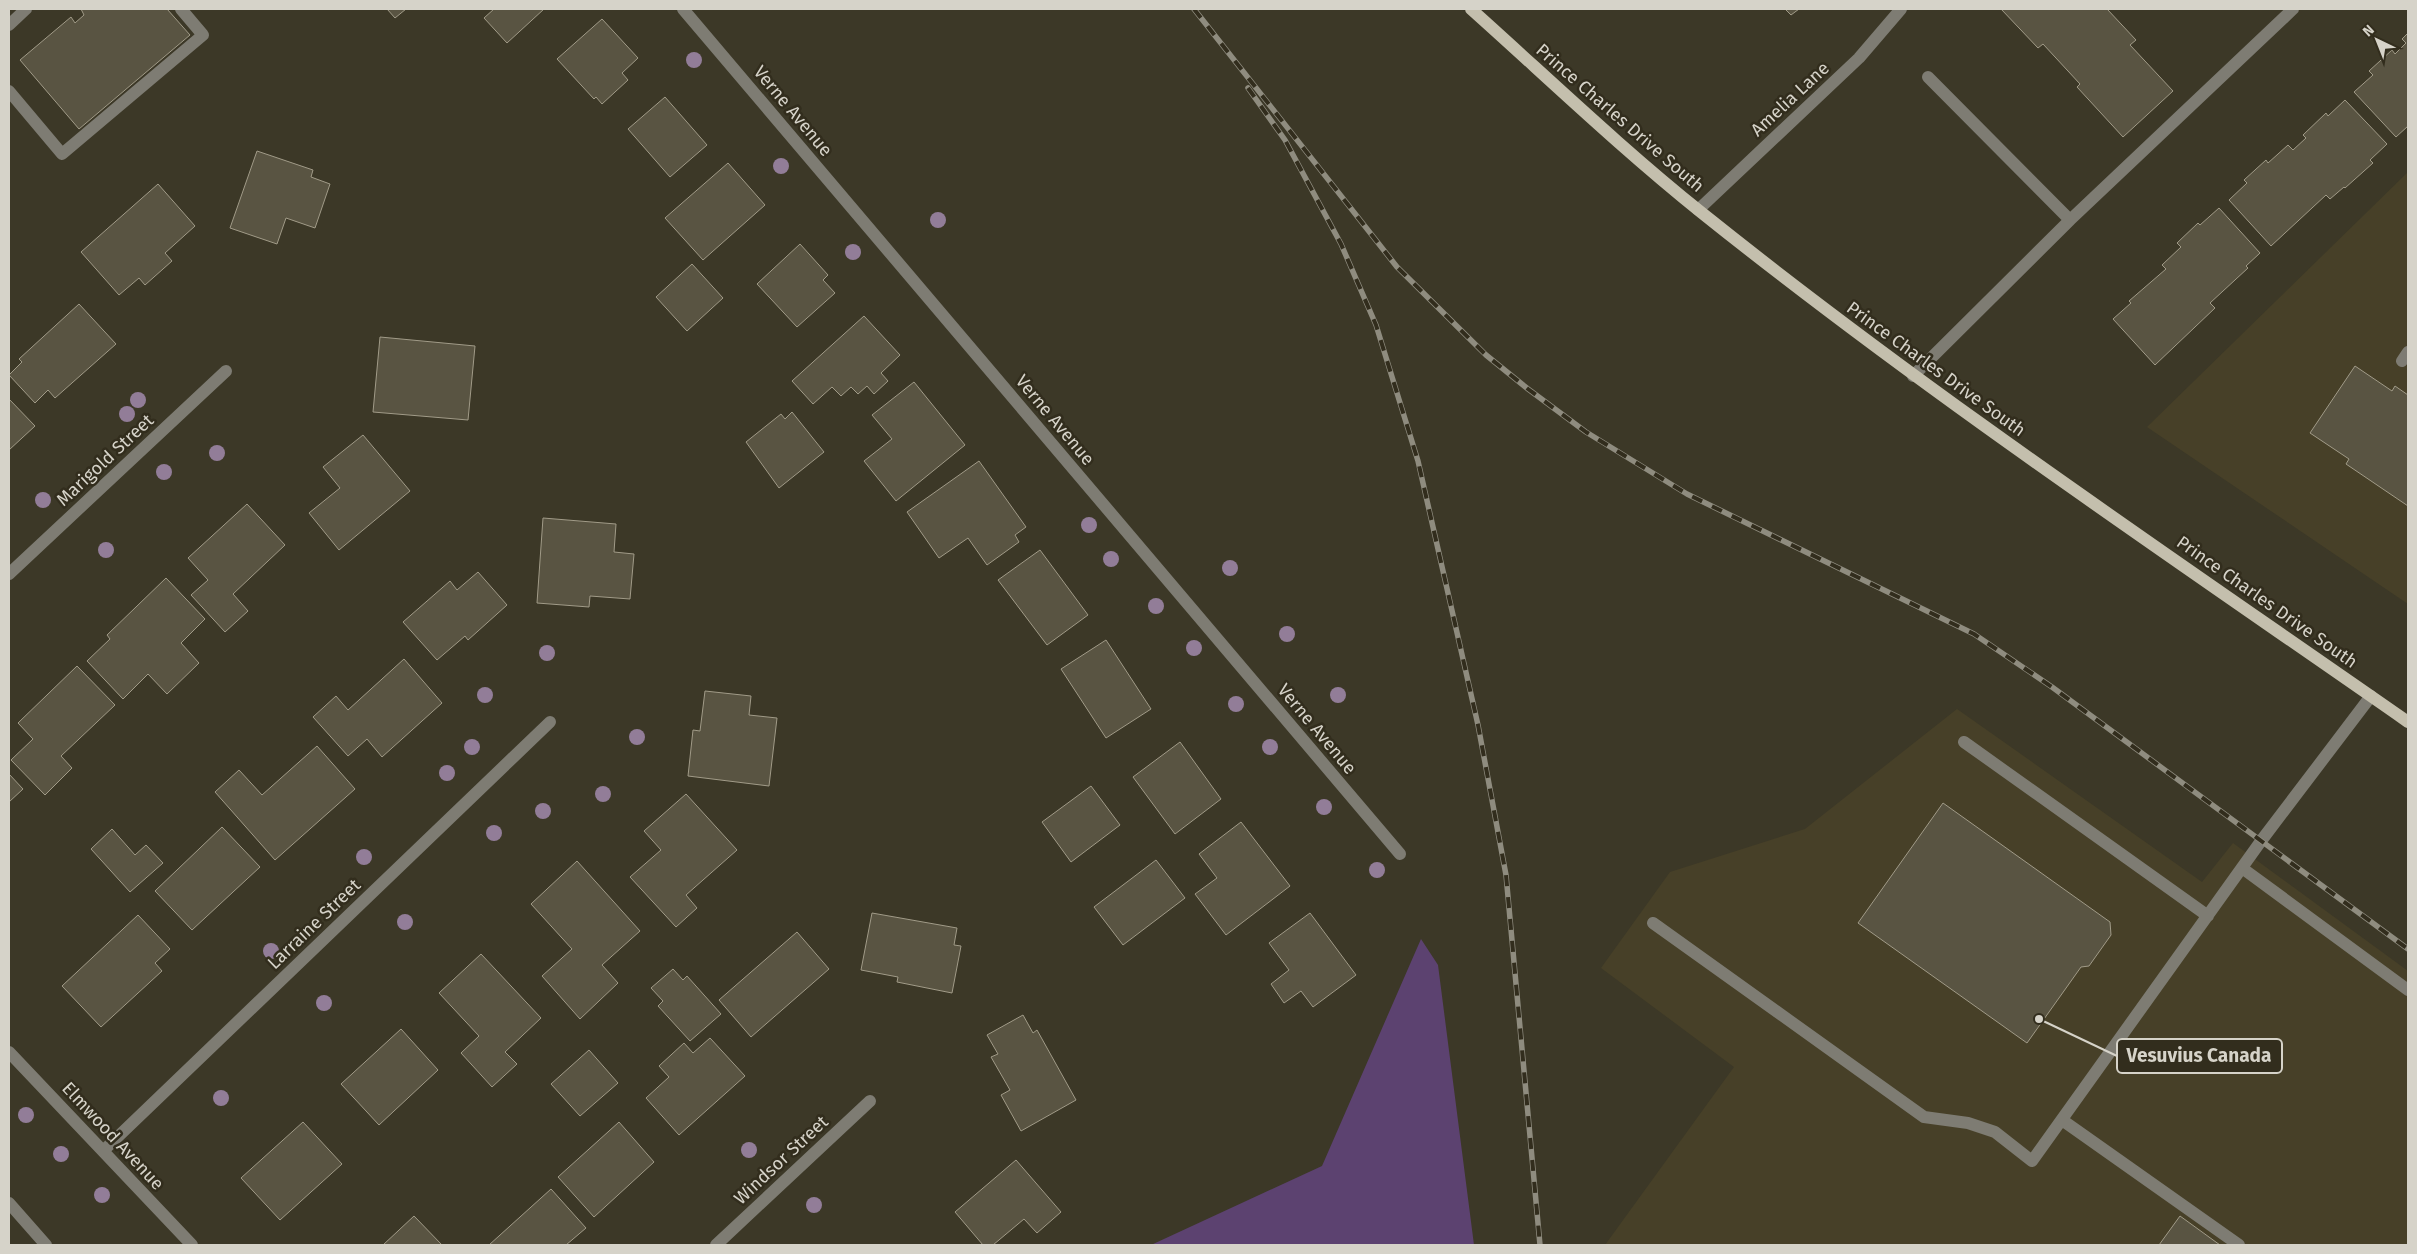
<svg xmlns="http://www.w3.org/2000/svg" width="2417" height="1254" font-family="'Fira Sans',sans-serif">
<rect width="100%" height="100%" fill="#3c3827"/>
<path fill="#474028" d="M2408 172V604L2147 427Z
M1957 709 2202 882 2233 843 2408 971V1245H1605L1734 1067 1601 968 1670 872 1805 829Z"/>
<path fill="#5c4270" d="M1421 939 1438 965 1474 1245H1151L1322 1166Z"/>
<path fill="#595442" stroke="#a19b88" d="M167 9 190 35 79 129 20 60 71 17 75 23 84 15 81 9Z
M387 9H406L395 18Z
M494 9H544L507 43 484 18Z
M1785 9H1799L1791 15Z
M2001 9H2107L2136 40 2130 45 2173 91 2123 137 2077 87 2080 84 2043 44 2038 48Z
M602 19 638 58 622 73 628 80 602 104 596 97 594 99 557 59Z
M2408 33V126L2396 137 2354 92 2373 75 2369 71 2392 50 2395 54 2406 43 2402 39Z
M665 97 707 145 670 177 628 129Z
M2345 100 2387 144 2370 160 2373 163 2345 188 2344 187 2330 199 2326 195 2271 246 2229 200 2247 183 2244 180 2266 160 2268 163 2288 145 2293 150 2306 138 2303 135 2326 113 2328 116Z
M257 151 313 170 311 177 330 184 315 228 286 218 277 244 230 228Z
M728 163 765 205 703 260 665 218Z
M158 184 195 226 165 253 172 261 145 285 139 278 119 295 81 252Z
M2219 208 2260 253 2246 266 2248 268 2210 303 2215 308 2155 365 2113 319 2131 303 2129 301 2166 269 2162 265 2181 247 2177 243 2198 223 2200 225Z
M800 244 828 275 823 280 835 293 797 327 757 284Z
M692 264 723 298 687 331 656 297Z
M79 304 116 344 55 398 48 390 35 403 9 375 22 362 19 359Z
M864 316 900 355 881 373 888 381 874 394 867 386 858 394 851 387 841 396 832 387 813 404 792 381Z
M380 337 475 346 468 420 373 412Z
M2355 366 2392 391 2395 386 2408 395V506L2346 464 2349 459 2310 433Z
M914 382 965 445 896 501 864 461 892 439 872 415Z
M9 399 35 426 9 450Z
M792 412 824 452 779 488 746 442 781 414 785 419Z
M363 435 410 491 339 550 309 513 340 488 323 467Z
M979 461 1026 527 1015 535 1019 542 987 565 968 538 939 558 907 512Z
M247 504 285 545 233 594 248 611 225 632 191 595 208 580 188 558Z
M543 518 616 524 614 552 634 554 630 599 590 596 589 607 537 603Z
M1040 550 1088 615 1047 645 998 580Z
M478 572 507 605 468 640 465 636 437 660 403 622 450 581 457 590Z
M166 578 205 619 181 643 199 663 167 694 148 674 123 699 87 661 110 639 107 635Z
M1106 640 1151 709 1106 738 1061 669Z
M404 659 442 703 382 757 367 739 348 756 313 717 336 696 348 710Z
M77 666 115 705 61 756 72 768 45 795 11 760 33 739 18 723Z
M705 691 751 696 749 715 777 718 769 786 688 776 693 730 700 731Z
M1180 742 1221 799 1175 834 1133 777Z
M317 746 355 789 275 860 215 792 239 770 262 795Z
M9 774 23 789 9 802Z
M1091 786 1120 825 1071 862 1042 822Z
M686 794 737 850 686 895 697 908 676 927 630 877 661 850 644 831Z
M1943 803 2110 922 2111 935 2089 966 2081 967 2027 1043 1858 923Z
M1241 822 1290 886 1226 935 1195 894 1217 878 1199 854Z
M222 827 260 867 192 930 155 891Z
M112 829 135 855 146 845 163 863 130 892 91 849Z
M1156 860 1185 898 1123 945 1094 907Z
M577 861 640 931 602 965 618 983 580 1019 542 976 572 949 531 904Z
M872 913 957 928 954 945 961 946 952 993 897 982 898 977 861 970Z
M1310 913 1356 975 1313 1007 1301 991 1284 1003 1271 984 1289 970 1269 943Z
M138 915 170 949 155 963 162 971 101 1027 62 986Z
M797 932 829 969 751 1037 719 1000Z
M481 954 541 1018 505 1052 517 1064 492 1087 461 1053 479 1036 439 993Z
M673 969 683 980 687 976 721 1014 690 1041 658 1006 663 1001 651 988Z
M1023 1015 1033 1033 1037 1030 1076 1100 1021 1131 1001 1095 1010 1090 991 1057 998 1054 987 1035Z
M401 1029 438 1070 379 1125 341 1084Z
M710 1038 745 1076 679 1135 646 1098 669 1077 659 1066 684 1043 693 1053Z
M589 1050 618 1083 580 1116 551 1084Z
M303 1122 342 1164 280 1220 241 1178Z
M619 1122 654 1162 594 1217 558 1177Z
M1016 1160 1061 1212 1037 1233 1024 1219 993 1245H983L955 1212Z
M551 1189 586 1228 566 1245H489Z
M414 1216 442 1245H383Z
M2180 1216 2220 1245H2159Z"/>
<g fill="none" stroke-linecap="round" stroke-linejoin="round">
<path stroke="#7e7c73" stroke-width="12" d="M683 9 1400 854
M9 25 26 9
M1928 77 2070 220
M9 91 62 154 203 35 181 9
M1698 210 1859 58 1901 9
M2402 361 2408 352
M1913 376 2070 220 2293 9
M9 574 226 371
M1964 742 2208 916
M2242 868 2408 990
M1653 923 1924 1117 1968 1123 1995 1132 2032 1161 2261 841 2371 696
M9 1052 192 1245
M2062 1120 2239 1245
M103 1151 550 722
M9 1203 46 1245
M716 1245 870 1101"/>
<path stroke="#c4bfad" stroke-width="12" d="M1471 9C1547 77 1622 149 1702 213 1928 394 2170 556 2408 722"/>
<g stroke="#8f8c7f" stroke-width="5.5">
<path id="rail" d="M1194 9 1397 267 1486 355 1528 389 1586 432 1687 494 1974 634 2052 687 2408 949
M1248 88 1285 140 1341 244 1376 325 1418 461 1478 725 1506 875 1540 1245"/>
</g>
<use href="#rail" stroke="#322d1d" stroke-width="4" stroke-dasharray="11" stroke-linecap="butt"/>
</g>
<g fill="#927d98">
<circle cx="694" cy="60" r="8"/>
<circle cx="781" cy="166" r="8"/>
<circle cx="938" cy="220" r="8"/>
<circle cx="853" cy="252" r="8"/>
<circle cx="138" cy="400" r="8"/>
<circle cx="127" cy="414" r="8"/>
<circle cx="217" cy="453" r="8"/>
<circle cx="164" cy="472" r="8"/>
<circle cx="43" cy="500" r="8"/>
<circle cx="1089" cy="525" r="8"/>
<circle cx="106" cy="550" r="8"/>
<circle cx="1111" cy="559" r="8"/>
<circle cx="1230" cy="568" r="8"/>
<circle cx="1156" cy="606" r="8"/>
<circle cx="1287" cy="634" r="8"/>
<circle cx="1194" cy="648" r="8"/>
<circle cx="547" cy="653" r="8"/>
<circle cx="485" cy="695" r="8"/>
<circle cx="1338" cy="695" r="8"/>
<circle cx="1236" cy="704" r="8"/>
<circle cx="637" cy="737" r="8"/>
<circle cx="472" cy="747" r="8"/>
<circle cx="1270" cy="747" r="8"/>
<circle cx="447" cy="773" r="8"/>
<circle cx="603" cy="794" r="8"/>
<circle cx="1324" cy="807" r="8"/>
<circle cx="543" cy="811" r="8"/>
<circle cx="494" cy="833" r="8"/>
<circle cx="364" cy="857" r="8"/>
<circle cx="1377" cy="870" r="8"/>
<circle cx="405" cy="922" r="8"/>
<circle cx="271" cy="951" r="8"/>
<circle cx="324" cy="1003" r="8"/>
<circle cx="221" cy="1098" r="8"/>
<circle cx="26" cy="1115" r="8"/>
<circle cx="749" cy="1150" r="8"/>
<circle cx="61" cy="1154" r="8"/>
<circle cx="102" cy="1195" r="8"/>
<circle cx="814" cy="1205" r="8"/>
</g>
<g text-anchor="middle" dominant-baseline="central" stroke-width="5" stroke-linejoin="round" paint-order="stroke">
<g font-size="18" fill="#d6d3c9" stroke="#322d1d">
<text transform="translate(1790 99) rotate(-43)">Amelia Lane</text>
<text transform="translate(793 111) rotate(50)">Verne Avenue</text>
<text transform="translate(1620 118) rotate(41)">Prince Charles Drive South</text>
<text transform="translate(1936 369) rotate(36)">Prince Charles Drive South</text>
<text transform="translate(1055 420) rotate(50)">Verne Avenue</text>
<text transform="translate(105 460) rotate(-43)">Marigold Street</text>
<text transform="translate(2267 602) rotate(35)">Prince Charles Drive South</text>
<text transform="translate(1317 729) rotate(50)">Verne Avenue</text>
<text transform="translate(314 924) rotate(-44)">Larraine Street</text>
<text transform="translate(113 1136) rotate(47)">Elmwood Avenue</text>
<text transform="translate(781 1160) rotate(-43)">Windsor Street</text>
</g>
</g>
<path fill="none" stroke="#d6d3c9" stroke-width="2" d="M2039 1019L2117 1056"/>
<circle fill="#d6d3c9" stroke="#322d1d" stroke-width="2" cx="2039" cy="1019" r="5"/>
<rect fill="#322d1d" stroke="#d6d3c9" stroke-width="2" x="2117" y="1039" width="165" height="34" rx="5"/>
<g font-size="19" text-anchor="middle" font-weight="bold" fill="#d6d3c9">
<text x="2199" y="1062">Vesuvius Canada</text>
</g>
<rect width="2417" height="1254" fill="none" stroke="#d6d3c9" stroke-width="20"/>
<g transform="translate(2377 40) rotate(317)" stroke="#322d1d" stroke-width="4" paint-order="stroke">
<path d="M0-4L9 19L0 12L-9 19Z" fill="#d6d3c9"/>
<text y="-8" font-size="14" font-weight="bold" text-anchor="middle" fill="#d6d3c9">N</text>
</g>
</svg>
